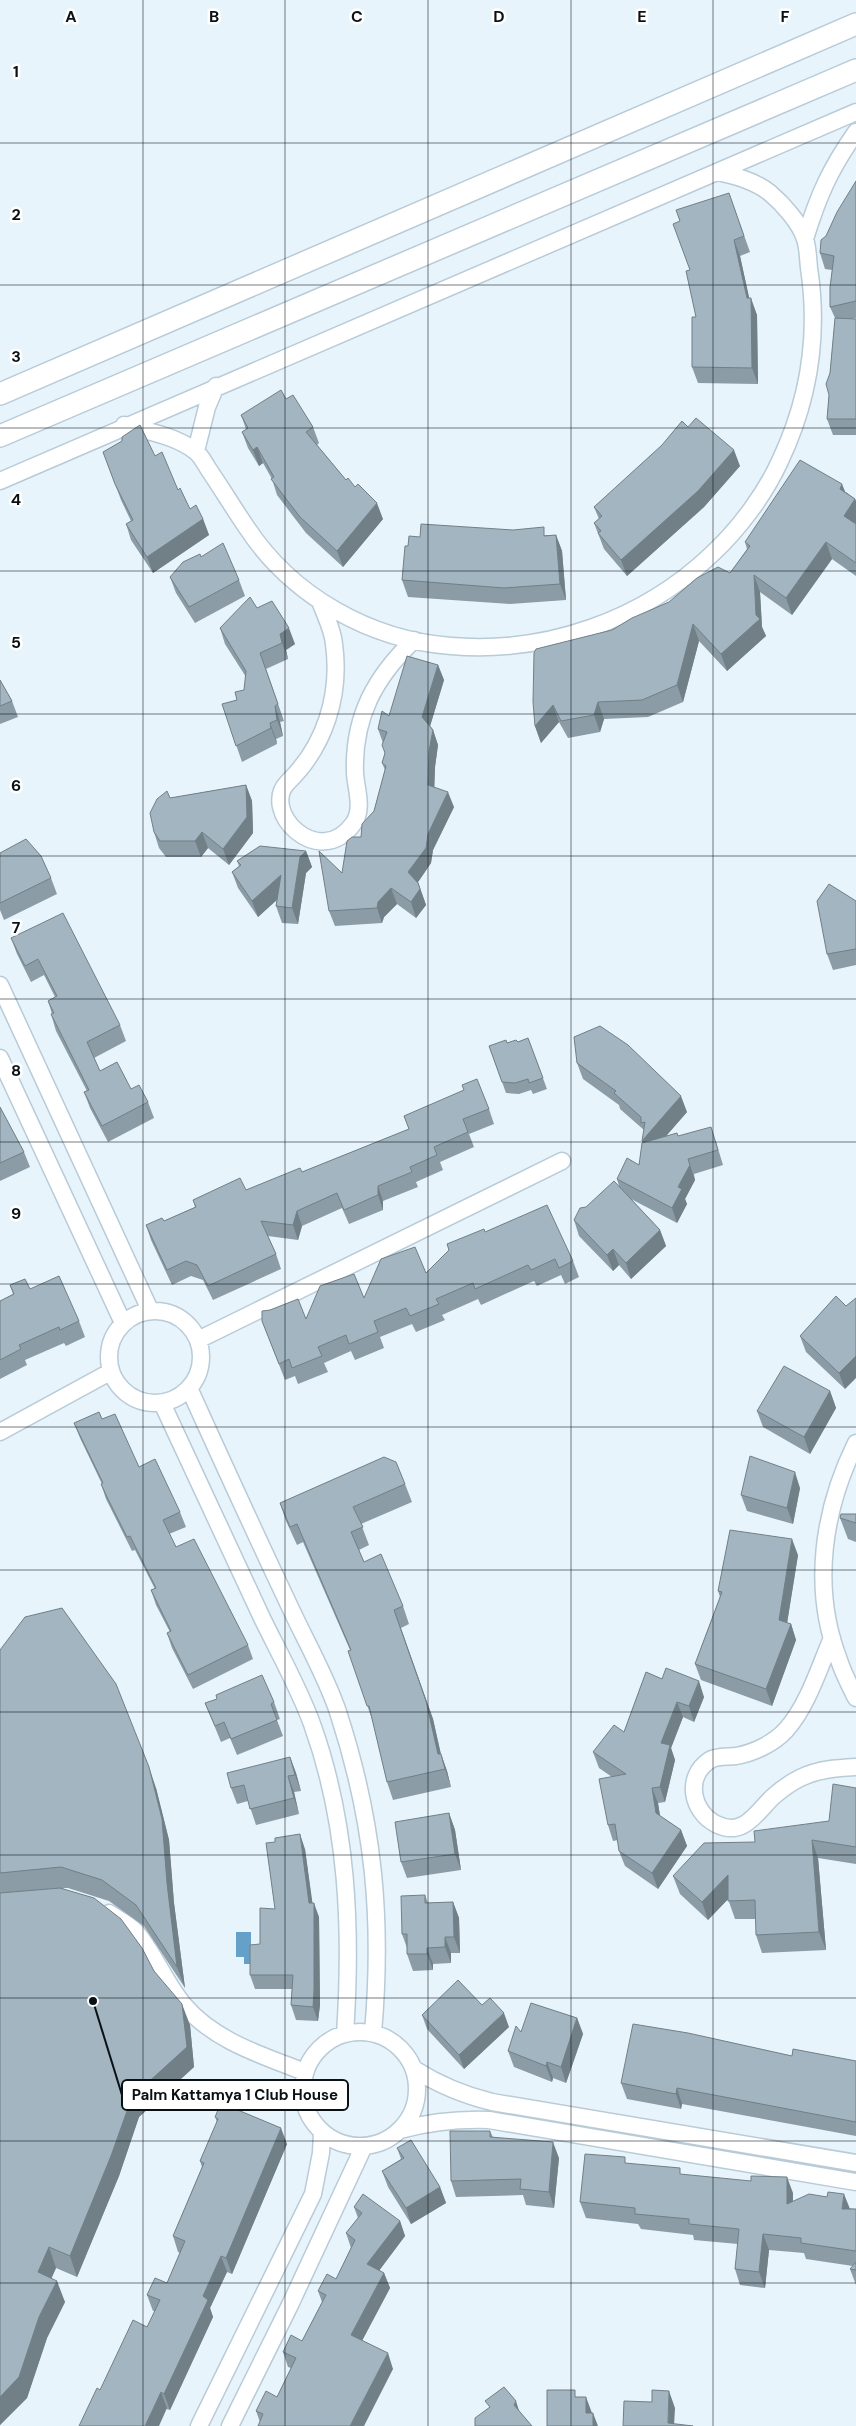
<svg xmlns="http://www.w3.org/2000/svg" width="856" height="2426" font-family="'DM Sans',sans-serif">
<rect width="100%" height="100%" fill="#e8f4fc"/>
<path fill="#64a0c7" d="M236 1932H251V1964H244V1957H236Z"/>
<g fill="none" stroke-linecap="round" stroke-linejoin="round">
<g stroke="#b8cbd7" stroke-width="19">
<path id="minor" d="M805 239C818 196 830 169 856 132
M124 425C147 431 176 436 195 451 201 455 205 464 209 470 222 489 234 509 247 528 292 596 370 640 451 646 546 654 643 620 712 554 739 529 765 494 780 461 809 400 819 334 809 268 808 259 808 248 805 239 800 223 783 204 770 193 755 181 736 176 717 172
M196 451 207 407 216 386
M0 481 856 112
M320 601C325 615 333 630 334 644 341 695 325 746 288 782 259 811 319 871 353 824 364 809 356 790 355 773 353 717 375 677 414 640
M0 985 150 1310
M0 1058 123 1323
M109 1357a46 46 0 1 1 92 0a46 46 0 1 1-92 0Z
M198 1340 562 1161
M189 1388C222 1461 255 1533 289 1605 305 1640 326 1676 338 1712 374 1822 383 1919 373 2033
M162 1403C195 1475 229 1546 262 1618 279 1653 299 1688 312 1724 348 1824 352 1930 345 2034
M0 1432 110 1372
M856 1443C823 1510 811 1588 839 1660 843 1673 850 1686 856 1698
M832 1638C819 1668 808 1705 786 1730 774 1743 754 1753 736 1756 728 1757 716 1756 710 1760 684 1777 692 1812 716 1824 745 1839 758 1809 775 1795 782 1789 792 1782 800 1778 819 1769 837 1768 856 1767
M109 1913C118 1919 130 1925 137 1933 155 1955 165 1982 183 2004 214 2041 261 2055 305 2072
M303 2089a57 57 0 1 1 114 0a57 57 0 1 1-114 0Z
M414 2069C439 2085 463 2095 492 2102L856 2163
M400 2130C430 2122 458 2119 489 2120L856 2182
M199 2426 313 2194 321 2153 322 2132
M230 2426 289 2307 364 2146"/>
</g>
<g stroke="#b8cbd7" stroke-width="24">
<path id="tertiary" d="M0 394 856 24
M0 436 856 70"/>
</g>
<use href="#minor" stroke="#fff" stroke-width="16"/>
<use href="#tertiary" stroke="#fff" stroke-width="21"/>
</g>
<path fill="#8b9ca6" d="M856 181V318L852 319H856V435H833L827 419 829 395 830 373 835 318 830 307 832 270 825 269 820 253 826 236Z
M729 193 750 252 740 256 749 298 757 315 758 384 698 383 692 367 696 317 690 270 680 221Z
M286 399 313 427 319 443 317 445 346 480 383 519 343 567 306 533 277 495 272 479 263 463 259 466 248 448 242 432 246 429 241 415Z
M688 427 740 466 704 507 627 576 604 549 594 523 599 519 594 507Z
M103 452 155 456 178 490 190 509 203 519 209 535 153 573 131 540 126 524 131 521 121 500Z
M846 492 855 499 856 501V576L832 559 792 615 760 592 762 627 766 636 727 671 699 641 683 702 648 717 604 719 600 732 568 738 559 722 541 743 535 726 612 630 730 573 747 549 745 542Z
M556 535 562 551 566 600 510 604 408 597 402 580 408 546 420 537Z
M201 557 239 580 245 596 195 623 176 593 170 577Z
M257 608 295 644 286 650 288 659 266 669 284 721 280 722 283 736 276 739 277 744 242 762 222 704 237 700 244 690 246 677 225 644 220 628Z
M438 665 444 680 430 726 433 730 438 745 435 767 434 787 454 807 433 850 431 863 418 882 424 899 426 905 416 918 397 904 384 917 382 923 335 926 329 911 342 873 361 837 374 811 385 770 382 763 385 753 383 743 378 729 389 716Z
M0 680 12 701 18 717 0 724Z
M246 785 252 801 253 833 229 865 208 848 201 857H166L159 848 154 832 170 798Z
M306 851 312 867 306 873 298 924 282 923 276 906 277 899 258 917 238 888 232 872 239 866 237 861Z
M0 853 51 878 57 894 4 920 0 910Z
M856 901V965L833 970 827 954Z
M11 938 120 1025 126 1041 94 1058 100 1071 131 1089 148 1102 154 1118 108 1142 90 1108 84 1092 87 1091 56 1031 51 1014H52L48 1001 55 997 44 975 31 982 17 954Z
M528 1038 547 1089 533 1094 531 1090 519 1094 506 1093 489 1046 507 1043 518 1042Z
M577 1063 687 1112 665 1137 678 1136 716 1142 723 1165 694 1174 695 1180 685 1199 687 1204 677 1223 631 1199 660 1230 666 1246 631 1279 619 1265 613 1271 579 1236 574 1220 586 1207 619 1186 617 1179 639 1165 643 1143 644 1130 620 1109 619 1105 583 1079Z
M0 1107 24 1152 30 1167 0 1181Z
M489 1109 494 1124 469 1134 474 1147 440 1162 443 1170 416 1182 418 1187 383 1201V1210L349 1224 342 1208 302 1226 298 1240 268 1236 276 1254 281 1269 213 1300 203 1280 191 1276 172 1285 151 1240 146 1225 164 1221 195 1207 193 1200 246 1190 302 1172 409 1129 404 1116Z
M485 1232 573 1261 579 1277 565 1284 561 1275 537 1286 534 1281 481 1305 478 1299 442 1315 445 1320 416 1332 412 1324 380 1337 384 1348 355 1360 351 1351 324 1363 328 1372 298 1384 295 1376 285 1380 262 1321 306 1319 364 1298 426 1273 449 1250 447 1244Z
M10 1285 30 1289 79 1321 85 1337 66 1346 64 1343 25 1360 27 1365 0 1379V1301L13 1294Z
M836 1296 845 1389 806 1352 800 1336Z
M830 1391 836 1408 810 1454 763 1427 757 1411Z
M102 1419 139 1467 180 1512 186 1527 169 1534 176 1547 248 1645 253 1659 193 1689 172 1648 167 1633 170 1632 156 1605 151 1590 155 1589 135 1550 132 1551 106 1499 101 1484H102L80 1438 74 1423Z
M405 1484 412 1502 361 1524 369 1545 359 1550 364 1562 403 1606 409 1624 401 1628 433 1719 441 1754 447 1771 451 1787 393 1800 387 1782 373 1722 348 1651 350 1650 303 1542 297 1545 286 1521 280 1503Z
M800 1488 793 1524 747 1511 741 1495Z
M856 1514V1542L848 1539 840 1518Z
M798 1555 787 1623 791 1624 796 1640 772 1706 701 1680 695 1664 720 1597 718 1591Z
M0 1650 156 1788 169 1840 174 1903 185 1988 144 1926 109 1901 68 1888H63L154 1971 190 2025 194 2067 139 2117 119 2176 77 2277 56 2268 51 2279 65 2302 47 2338 27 2398 0 2425Z
M646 1672 704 1697 694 1722 683 1717 671 1748 675 1760 665 1802 658 1803 660 1816 681 1830 687 1846 658 1889 625 1866 619 1851 618 1840 613 1841 608 1825 612 1777 599 1768 593 1752 624 1732Z
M274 1702 280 1719 277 1720 283 1736 237 1755 230 1738 221 1742 205 1703Z
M290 1757 296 1773 301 1791 294 1792 299 1814 256 1825 248 1801 237 1804 231 1788Z
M856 1788V1864L818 1858 826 1950 762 1953 756 1935V1919H735L728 1899 708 1920 680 1894 673 1876 755 1842 829 1821Z
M449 1813 455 1830 461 1870 407 1878 401 1862Z
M305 1849 312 1903 319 1917 320 2005 318 2021 296 2020 291 2005 292 1989H255L250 1975 260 1944 275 1909Z
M425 1895 428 1903 453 1902 459 1918 460 1953H451V1963L433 1964V1970L413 1971 407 1954V1948L402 1934Z
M482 2005 509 2027 464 2069 427 2029 422 2015Z
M577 2018 583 2034 566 2083 553 2078 552 2082 514 2067 508 2051 521 2032Z
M792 2056 856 2061V2136L682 2104 681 2109 627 2099 621 2083Z
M215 2117 287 2144 232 2274 227 2272 210 2308 213 2317 170 2410 100 2390 147 2327 155 2311H153L147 2295 167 2283 180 2253 178 2252 173 2236 202 2167 200 2161 217 2122Z
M490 2131 493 2137 559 2158 554 2208 526 2205 523 2195 456 2197 451 2181Z
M397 2148 440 2187 446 2203 411 2224 388 2187 382 2171 401 2159Z
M628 2164 682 2175 793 2193V2202L856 2209V2285L850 2269 853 2266 806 2259 804 2253 769 2250 765 2288 740 2285 735 2269 738 2244 694 2240 693 2235 641 2229 638 2224 586 2218 580 2202Z
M354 2207 400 2221 405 2236 379 2270 384 2273 390 2288 362 2341 393 2369 260 2422 256 2411 277 2397 291 2368 288 2367 283 2352 302 2341 322 2302 318 2291 336 2279 351 2248 346 2233 358 2218Z"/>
<path fill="#717f87" d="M734 240 740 256 751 306V298L757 315 758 384 752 368 747 298Z
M257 447 263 463 259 466 253 450Z
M734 450 740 466 704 507 627 576 621 560Z
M842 484 849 501 840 489Z
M855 499 856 501V524L844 516Z
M377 503 383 519 343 567 337 551Z
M203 519 209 535 153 573 147 557Z
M556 535 562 551 566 600 560 584Z
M826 542 832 559 792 615 786 598Z
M754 575 760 592 762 627 766 636 727 671 721 654 756 615Z
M693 624 699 641 683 702 677 685Z
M289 628 295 644 286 650 288 659 282 643 280 634Z
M438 665 444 680 428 733 422 717Z
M598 702 604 719 600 732 594 715Z
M553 705 559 722 541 743 535 726Z
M275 706 280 722 283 736 277 720Z
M270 723 276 739 277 744 271 728Z
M433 730 438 745 435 767 434 801 428 785 429 751Z
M246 785 252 801 253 833 229 865 223 849Z
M448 792 454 807 433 850 431 863 414 888 408 872 428 834Z
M202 832 208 848 201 857 195 841Z
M306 851 312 867 306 873 298 924 292 908 300 857Z
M281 875 287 891 258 917 252 901Z
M418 883 426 905 416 918 411 902Z
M391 888 397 904 384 917 382 923 377 908 378 902Z
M681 1096 687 1112 648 1157 642 1141Z
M688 1159 695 1180 685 1199 687 1204 677 1223 672 1208Z
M378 1186 383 1201V1210L378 1195Z
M297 1211 302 1226 298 1240 293 1225Z
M660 1230 666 1246 631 1279 626 1263Z
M613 1249 619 1265 613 1271 607 1255Z
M856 1356V1378L845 1389 839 1373Z
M830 1391 836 1408 810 1454 804 1437Z
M795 1472 800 1488 793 1524 787 1508Z
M792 1539 798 1555 785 1636 779 1620Z
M394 1610 433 1719 444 1769 438 1754Z
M791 1624 796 1640 772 1706 766 1689Z
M699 1681 704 1697 694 1722 689 1706Z
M677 1702 683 1717 671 1748 675 1760 665 1802 660 1787 661 1743Z
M441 1754 447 1771 451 1787 445 1769Z
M290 1757 296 1773 301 1791 295 1775Z
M149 1767 156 1788 169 1840 174 1903 185 1988 177 1967Z
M288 1776 294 1792 299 1814 294 1798Z
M652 1788 658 1803 662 1829 656 1813Z
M449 1813 455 1830 461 1870 455 1854Z
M681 1830 687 1846 658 1889 652 1873Z
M300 1834 305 1849 314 1914V1903L319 1917 320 2005 318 2021 313 2007 309 1903Z
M812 1840 818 1858 826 1950 819 1932Z
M728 1875 734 1893 708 1920 702 1902Z
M453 1902 459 1918 460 1953 454 1937Z
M445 1937 451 1953V1963L445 1947Z
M427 1948 433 1964V1970L427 1954Z
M182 2004 190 2025 194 2067 139 2117 119 2176 77 2277 70 2256 132 2097Z
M504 2013 509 2027 464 2069 459 2055Z
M577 2018 583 2034 566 2083 561 2067Z
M547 2062 553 2078 552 2082 546 2066Z
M677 2088 682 2104 681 2109 676 2094Z
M281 2128 287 2144 232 2274 226 2258Z
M553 2142 559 2158 554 2208 549 2192Z
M787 2177 793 2193 792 2220 787 2204Z
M440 2187 446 2203 411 2224 406 2208Z
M844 2194 850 2209H842Z
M400 2221 405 2236 373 2279 367 2264Z
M763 2234 769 2250 765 2288 759 2272Z
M49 2247 56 2268 45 2293 38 2272Z
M221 2256 227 2272 210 2308 213 2317 170 2410 164 2394 203 2296Z
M384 2273 390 2288 357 2350 351 2335Z
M57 2281 65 2302 47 2338 27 2398 0 2425V2397Z
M388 2353 393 2369 364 2426H350Z
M669 2391 675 2408 674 2426 668 2423Z
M161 2392 167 2408 159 2426H145Z
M586 2397 592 2413H586Z
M516 2401 521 2417 514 2405Z
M593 2413 598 2426H593Z"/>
<path fill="#a2b5c1" stroke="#717f87" d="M856 181V301L830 307V287L834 256 820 253 821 240 826 236 837 212Z
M729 193 744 236 734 240 747 298H751L752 368 692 367V317H696L686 271 690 270 673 224 680 221 676 210Z
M835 318 856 319V419H827L829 395 826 384 830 373Z
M281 390 286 399 293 395 313 427 306 432 346 480 348 478 355 487 358 484 377 503 337 551 300 517 271 479 274 477 257 447 253 450 242 432 248 428 241 415Z
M696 418 734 450 698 491 621 560 598 533 601 531 594 523 602 516 594 507 662 445 682 421 688 427Z
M140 425 155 456 162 452 178 490 180 488 190 509 196 505 203 519 147 557 126 524 133 520 115 484 103 452 122 441V437Z
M800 460 842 484 840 489 855 499 844 516 856 524V563L826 542 786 598 754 575 756 615 760 619 721 654 693 624 677 685 642 700 598 702 594 715 561 721 553 705 535 726 533 702 534 653 536 649 612 630 632 618 669 602 697 578 718 567 730 573 750 546 745 542Z
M421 524 513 530 544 527V536L556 535 560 584 504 588 402 580 405 546H408L409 536 420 537Z
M223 543 239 580 189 607 170 577 183 562 200 554 201 557Z
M250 597 257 608 272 601 289 628 280 634 282 643 260 653 278 704 275 706 277 720 270 723 271 728 236 746 222 704 237 700 235 692 244 690 246 671 220 628Z
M407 656 438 665 422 717 433 730 429 751 428 785 448 792 428 834 426 848 408 872 418 883 420 889 411 902 391 888 378 902 377 908 329 911 319 851 342 873 347 841 352 837H361L362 824 374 811 386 766 382 763 385 753 382 745 387 732 378 729 382 711 389 716Z
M0 680 12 701 0 706Z
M246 785 247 817 223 849 202 832 195 841H160L154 832 150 813 157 799 167 791 170 798Z
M26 839 41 856 51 878 0 903V853Z
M260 846 306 851 300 857 292 908 276 906 281 875 252 901 232 872 241 865 237 861Z
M829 884 856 901V949L827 954 817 901Z
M63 913 120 1025 87 1042 100 1071 117 1062 131 1089 139 1085 148 1102 102 1126 84 1092 89 1090 51 1014 54 1013 48 1001 57 996 38 959 25 966 11 938Z
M600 1026 628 1045 681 1096 642 1141 645 1122 641 1123V1117L614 1093 616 1091 577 1063 574 1037Z
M528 1038 543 1078 529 1083 528 1079 515 1083 502 1082 489 1046 506 1040 507 1043 516 1040 518 1042Z
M477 1079 489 1109 463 1119 468 1132 434 1147 437 1155 410 1167 412 1172 378 1186V1195L344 1210 337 1193 297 1211 293 1225 261 1221 276 1254 208 1286 197 1265 186 1261 167 1270 146 1225 162 1218 164 1221 196 1207 193 1200 240 1178 246 1190 300 1168 302 1172 409 1129 404 1116 464 1090 462 1085Z
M0 1107 24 1152 0 1163Z
M711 1127 718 1150 688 1159 690 1165 678 1187 682 1189 672 1208 617 1179 627 1158 639 1165 642 1143 677 1133 678 1136Z
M614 1181 660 1230 626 1263 613 1249 607 1255 574 1220 580 1208 586 1207Z
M547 1205 573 1261 559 1268 555 1259 531 1270 528 1265 475 1289 473 1283 436 1299 439 1304 410 1316 406 1308 374 1321 378 1332 349 1344 346 1335 318 1347 322 1356 292 1368 289 1359 279 1364 262 1321V1311L270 1310 298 1299 306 1319 320 1286 354 1274 364 1298 381 1259 415 1247 426 1273 449 1250 447 1244 484 1229 485 1232Z
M59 1276 79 1321 60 1330 59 1327 19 1345 21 1349 0 1360V1301L14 1294 10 1285 25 1279 30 1289Z
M836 1296 846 1306 856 1298V1356L839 1373 800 1336Z
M784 1366 830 1391 804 1437 757 1411Z
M99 1412 102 1419 115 1414 139 1467 155 1459 180 1512 163 1520 176 1547 194 1539 248 1645 188 1675 167 1633 171 1631 151 1590 156 1588 130 1536 127 1537 108 1499 101 1484 103 1483 74 1423Z
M750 1456 795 1472 787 1508 741 1495Z
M384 1457 396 1462 405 1484 353 1507 363 1527 351 1532 364 1562 381 1554 403 1606 394 1610 426 1701 438 1754H441L445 1769 387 1782 369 1706H367L348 1651 351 1650 297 1524 290 1527 280 1503Z
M841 1514H856V1523L840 1518Z
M730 1530 792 1539 779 1620 791 1624 766 1689 695 1664 722 1592 718 1591Z
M62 1608 116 1684 149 1767 162 1819 167 1883 177 1967 136 1905 102 1880 61 1867 0 1873V1650L25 1617Z
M666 1668 699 1681 689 1706 677 1702 661 1743 670 1745 660 1787 652 1788 656 1813 681 1830 652 1873 619 1851 615 1824 608 1825 599 1779 626 1774 593 1752 614 1725 624 1732 646 1672 662 1679Z
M262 1675 274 1702 271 1704 277 1720 231 1739 224 1722 215 1726 205 1703 217 1699 216 1695Z
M290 1757 295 1775 288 1776 294 1798 250 1809 244 1785 231 1788 227 1773Z
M833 1784 856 1788V1847L812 1840 819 1932 756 1935 755 1900 728 1901V1875L702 1902 673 1876 704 1843 755 1842 754 1831 829 1821Z
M449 1813 455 1854 401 1862 395 1822Z
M300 1834 309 1903H314V1991L313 2007 291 2005 293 1975H250V1945L260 1944V1908L275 1909 266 1843 275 1842V1838Z
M60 1888 94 1898 121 1919 142 1948 154 1971 182 2004 187 2047 132 2097 111 2156 70 2256 49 2247 38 2272 57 2281 39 2317 19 2377 0 2397V1893Z
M425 1895V1903L453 1902 454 1937H445V1947L427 1948V1954H407V1934H402L401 1896Z
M458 1980 482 2005 490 1998 504 2013 459 2055 422 2015Z
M531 2003 577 2018 561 2067 547 2062 546 2066 508 2051 516 2026 521 2032Z
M633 2024 688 2033 792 2056 793 2049 856 2061V2122L677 2088 676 2094 621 2083Z
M221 2103 281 2128 226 2258 221 2256 203 2296 208 2300 164 2394 161 2392 145 2426H79L97 2388 100 2390 133 2320 147 2327 160 2300 147 2295 155 2278 167 2283 185 2241 173 2236 204 2163 200 2161 218 2119 215 2117Z
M450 2131H490V2137L553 2142 549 2192 520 2189 521 2179 451 2181Z
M411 2140 440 2187 406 2208 382 2171 404 2158 397 2148Z
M585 2154 625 2157V2163L680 2168V2174L751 2181V2176L787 2177V2204L809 2194 827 2197 828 2192 844 2194 842 2209H856V2251L801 2243V2238L763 2234 759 2272 735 2269 739 2229 689 2224V2219L635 2214V2208L580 2202Z
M363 2194 400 2221 367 2264 384 2273 351 2335 388 2353 350 2426H258L263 2414 256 2411 266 2391 277 2397 296 2358 283 2352 291 2335 302 2341 326 2295 318 2291 327 2274 336 2279 355 2240 346 2233 362 2213 354 2207Z
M856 2262V2270L850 2269Z
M504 2387 516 2401 514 2405 532 2426H475V2418L490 2407 485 2401Z
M547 2390H575V2397H586V2413H593V2426H547Z
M652 2390 669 2391 668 2423 693 2426H623L624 2401 652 2402Z"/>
<path fill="none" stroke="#0a1115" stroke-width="1" stroke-opacity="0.55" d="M143 0V2426M285 0V2426M428 0V2426M571 0V2426M713 0V2426M0 143H856M0 285H856M0 428H856M0 571H856M0 714H856M0 856H856M0 999H856M0 1142H856M0 1284H856M0 1427H856M0 1570H856M0 1712H856M0 1855H856M0 1998H856M0 2141H856M0 2283H856"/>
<g font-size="16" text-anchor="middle" font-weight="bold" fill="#0a1115" stroke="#fff" stroke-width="5" stroke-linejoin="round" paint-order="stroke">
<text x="71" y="22">A</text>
<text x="214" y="22">B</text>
<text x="357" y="22">C</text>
<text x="499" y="22">D</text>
<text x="642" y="22">E</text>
<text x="785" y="22">F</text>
<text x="16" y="77">1</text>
<text x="16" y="220">2</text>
<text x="16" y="362">3</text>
<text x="16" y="505">4</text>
<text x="16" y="648">5</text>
<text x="16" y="791">6</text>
<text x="16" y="933">7</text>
<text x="16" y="1076">8</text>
<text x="16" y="1219">9</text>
</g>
<path fill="none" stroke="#0a1115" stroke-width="2" d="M93 2001L122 2095"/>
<circle fill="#0a1115" stroke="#fff" stroke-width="2" cx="93" cy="2001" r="5"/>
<rect fill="#fff" stroke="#0a1115" stroke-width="2" x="122" y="2080" width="226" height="30" rx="5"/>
<g font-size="15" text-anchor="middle" font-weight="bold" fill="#0a1115">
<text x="235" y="2100">Palm Kattamya 1 Club House</text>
</g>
</svg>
